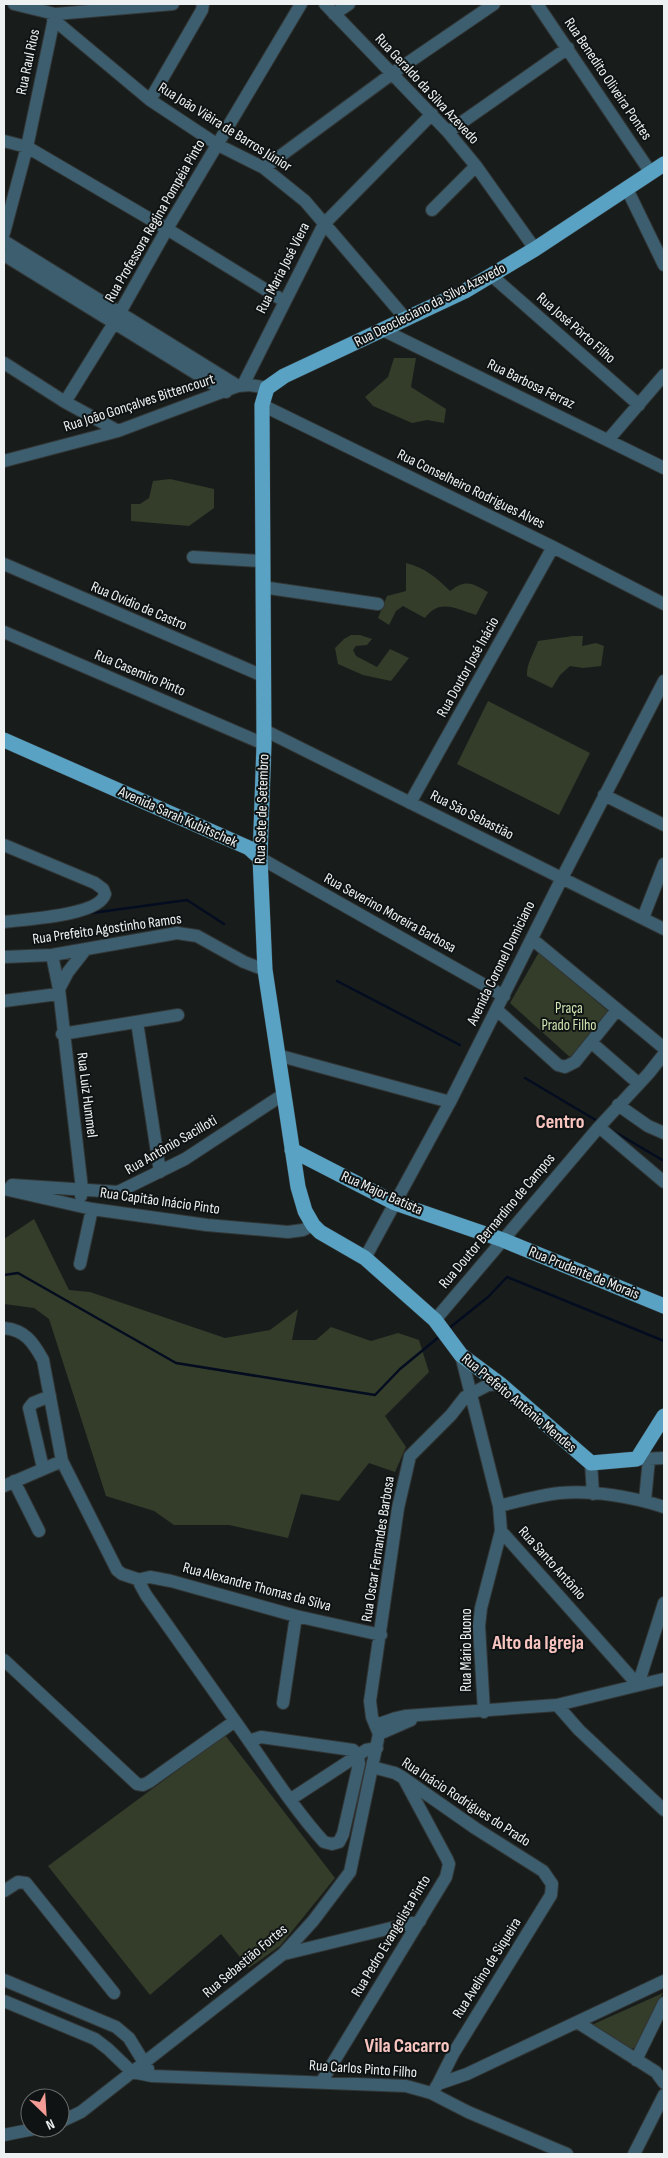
<svg xmlns="http://www.w3.org/2000/svg" width="668" height="2158" font-family="'Sofia Sans Condensed',sans-serif">
<rect width="100%" height="100%" fill="#181d1c"/>
<path fill="#343c2a" d="M394 358H416L411 387 446 409 444 423 427 420 412 423 373 406 365 397 388 377Z
M170 479 214 489V508L189 526 131 521V504H140L149 498 153 481Z
M406 563C425 568 436 577 450 591 466 579 471 583 488 592L476 615C456 609 440 598 425 618L403 606 396 611 389 625 378 618 387 596 406 591Z
M351 635H360L372 639 367 645 356 646 353 650 356 656 377 667 390 649 409 658 391 681 363 675 338 664 335 648 344 639Z
M573 636H583L582 646 596 643 604 646 601 666 583 668 570 666 560 675 552 688 527 676C526 664 534 653 538 641Z
M488 701 590 753 559 815 457 764Z
M539 952 609 1012 572 1059 510 1003Z
M34 1219 69 1290 90 1292 225 1338 270 1330 298 1309 292 1340H316L331 1327 371 1341 398 1333 419 1340 429 1372 385 1416 406 1447 395 1472 369 1463 339 1501 301 1494 288 1538 229 1525H174L154 1511 106 1496 49 1319 34 1308 4 1304V1239Z
M225 1735 335 1878 280 1946 249 1968 221 1934 150 1995 48 1866Z
M663 1993 635 2048 627 2050 587 2027Z"/>
<g fill="none" stroke-linecap="round" stroke-linejoin="round">
<path stroke="#040c1f" stroke-width="2.5" d="M92 913 187 900 224 924
M337 981 460 1045
M525 1078 599 1122
M610 1129 664 1161
M4 1275 18 1273 176 1363 375 1395 400 1369 440 1336
M448 1329 488 1297 507 1277 664 1341"/>
<g stroke="#323636" stroke-width="14">
<path id="minor" d="M14 4 55 14 173 4
M325 4 448 132 476 166 535 249
M537 4 651 173
M334 14 349 4
M53 19 150 100 218 145 264 168 305 201 406 319
M150 100 202 10 203 4
M448 132 568 48
M4 141 27 147 167 229 284 301
M264 168 393 73 494 4
M627 189 664 265
M432 210 476 166
M4 233 27 147 55 14
M4 241 238 386
M4 255 226 392
M492 276 639 405
M383 330 664 468
M4 363 65 402 118 431
M243 385 324 224 432 114
M65 402 114 323 167 229 301 4
M262 405 553 547 664 604
M608 440 664 375
M4 461 118 431 238 386 250 385 267 388
M193 557 262 561
M4 564 263 676
M262 587 378 604
M4 632 264 744
M264 730 664 929
M604 795 664 825
M410 803 553 547
M4 845 95 883 103 889 105 894C99 916 25 919 4 922
M260 858 504 996
M643 918 664 864
M532 939 664 1048
M52 955 59 989 82 1189 81 1196
M4 957 52 955 177 933 197 936 244 962 265 970
M59 989 68 972 86 949
M4 1001 58 994
M497 1010 558 1065 565 1067 575 1062 617 1010
M137 1022 160 1172
M62 1034 178 1015
M592 1043 639 1084
M277 1055 450 1102
M618 1105 648 1126 664 1133
M599 1127 664 1182
M12 1185 118 1192 185 1159 284 1094
M4 1189 92 1209 207 1225 288 1232 303 1230 313 1225
M365 1258 450 1102 562 878 664 681
M80 1264 92 1209
M435 1320 599 1127 649 1073 664 1054
M4 1328C25 1330 33 1342 43 1360L62 1461 117 1570 122 1574 140 1580
M461 1355 499 1506 501 1531 638 1685
M642 1459 664 1458
M591 1463 593 1494
M43 1468 29 1408 33 1403 50 1396
M14 1481 39 1531
M4 1486 62 1461
M645 1500 649 1459
M499 1506C519 1501 540 1495 560 1493 593 1490 633 1497 664 1507
M4 1660 137 1784 143 1785 149 1782 235 1721
M638 1685 664 1603
M283 1703 296 1616
M557 1705 579 1730 664 1810
M484 1712 479 1626 481 1608 501 1531
M376 1725 396 1718 405 1716 557 1705 664 1679
M379 1734 411 1720
M249 1741 261 1737 353 1750 358 1755 359 1764 343 1834 339 1842 332 1844 324 1842C292 1807 263 1760 235 1721L146 1595 140 1584 141 1579 150 1577 171 1581 296 1616 381 1635
M291 1799 366 1750 377 1748
M4 1891 18 1882 26 1883 114 1993
M284 1954 420 1921
M4 1980 116 2027 129 2038 148 2069
M4 2001 95 2039 108 2049 132 2072 152 2076 406 2086 431 2093 468 2112 567 2154
M577 2022 656 2072 664 2083
M636 2060 664 2003
M322 2081 446 1877 449 1864 447 1859 404 1779
M438 2084 453 2054 551 1895 552 1884 543 1871 475 1828 402 1777 395 1773 372 1767 379 1734 372 1717 370 1701 398 1508 410 1456 451 1415 465 1397 488 1385 500 1384
M436 2087 438 2084 467 2074 664 1981
M60 2122 81 2112 283 1954 313 1921 350 1872 372 1767
M4 2135 39 2128
M634 2154 664 2095"/>
</g>
<g stroke="#323636" stroke-width="16">
<path id="major" d="M664 164 535 249 465 291 284 376 267 388 262 405 264 744 260 858 265 970 298 1187 305 1211 313 1225 320 1232 365 1258 435 1320 461 1355 500 1384 591 1463 637 1459 664 1416
M4 740 249 848 260 858
M292 1150 395 1203 503 1240 664 1306"/>
</g>
<use href="#minor" stroke="#3d5e6e" stroke-width="12"/>
<use href="#major" stroke="#59a2c3" stroke-width="15"/>
</g>
<g text-anchor="middle" dominant-baseline="central" stroke-width="4" stroke-linejoin="round" paint-order="stroke">
<g font-size="15" fill="#eef1f1" stroke="#0f1313">
<text transform="translate(28 62) rotate(-78)">Rua Raul Rios</text>
<text transform="translate(608 79) rotate(56)">Rua Benedito Oliveira Pontes</text>
<text transform="translate(427 89) rotate(47)">Rua Geraldo da Silva Azevedo</text>
<text transform="translate(225 127) rotate(32)">Rua João Viêira de Barros Júnior</text>
<text transform="translate(155 221) rotate(-60)">Rua Professora Regina Pompéia Pinto</text>
<text transform="translate(283 268) rotate(-63)">Rua Maria José Viera</text>
<text transform="translate(430 305) rotate(-27)">Rua Deocleciano da Silva Azevedo</text>
<text transform="translate(576 328) rotate(41)">Rua José Pôrto Filho</text>
<text transform="translate(531 384) rotate(26)">Rua Barbosa Ferraz</text>
<text transform="translate(139 403) rotate(-18)">Rua João Gonçalves Bittencourt</text>
<text transform="translate(471 489) rotate(26)">Rua Conselheiro Rodrigues Alves</text>
<text transform="translate(139 606) rotate(23)">Rua Ovídio de Castro</text>
<text transform="translate(468 667) rotate(-61)">Rua Doutor José Inácio</text>
<text transform="translate(140 673) rotate(23)">Rua Casemiro Pinto</text>
<text transform="translate(262 809) rotate(-88)">Rua Sete de Setembro</text>
<text transform="translate(472 815) rotate(27)">Rua São Sebastião</text>
<text transform="translate(178 817) rotate(24)">Avenida Sarah Kubitschek</text>
<text transform="translate(390 913) rotate(29)">Rua Severino Moreira Barbosa</text>
<text transform="translate(107 929) rotate(-8)">Rua Prefeito Agostinho Ramos</text>
<text transform="translate(501 963) rotate(-64)">Avenida Coronel Domiciano</text>
<text transform="translate(87 1095) rotate(83)">Rua Luiz Hummel</text>
<text transform="translate(171 1145) rotate(-30)">Rua Antônio Sacilloti</text>
<text transform="translate(382 1193) rotate(24)">Rua Major Batista</text>
<text transform="translate(160 1201) rotate(8)">Rua Capitão Inácio Pinto</text>
<text transform="translate(497 1221) rotate(-50)">Rua Doutor Bernardino de Campos</text>
<text transform="translate(584 1273) rotate(22)">Rua Prudente de Morais</text>
<text transform="translate(519 1403) rotate(40)">Rua Prefeito Antônio Mendes</text>
<text transform="translate(378 1549) rotate(-81)">Rua Oscar Fernandes Barbosa</text>
<text transform="translate(552 1563) rotate(48)">Rua Santo Antônio</text>
<text transform="translate(257 1587) rotate(15)">Rua Alexandre Thomas da Silva</text>
<text transform="translate(466 1650) rotate(-90)">Rua Mário Buono</text>
<text transform="translate(466 1802) rotate(33)">Rua Inácio Rodrigues do Prado</text>
<text transform="translate(391 1936) rotate(-59)">Rua Pedro Evangelista Pinto</text>
<text transform="translate(245 1961) rotate(-40)">Rua Sebastião Fortes</text>
<text transform="translate(487 1968) rotate(-58)">Rua Avelino de Siqueira</text>
<text transform="translate(363 2069) rotate(4)">Rua Carlos Pinto Filho</text>
</g>
<g font-size="15" fill="#d0e6b2" stroke="#0f1313">
<text x="569" y="1008">Praça<tspan x="569" dy="17">Prado Filho</tspan></text>
</g>
<g font-size="20" font-weight="bold" fill="#f9c5c1" stroke="#0f1313">
<text x="560" y="1122">Centro</text>
<text x="538" y="1643">Alto da Igreja</text>
<text x="407" y="2046">Vila Cacarro</text>
</g>
</g>
<rect width="668" height="2158" fill="none" stroke="#eef1f1" stroke-width="10"/>
<g transform="translate(45 2113) rotate(155)"><circle r="24" fill="#0f1313" stroke="#686c6c"/>
<path d="M0-4L9 19L0 12L-9 19Z" fill="#f59c96"/>
<text y="-8" font-size="14" font-weight="bold" text-anchor="middle" fill="#eef1f1">N</text>
</g>
</svg>
